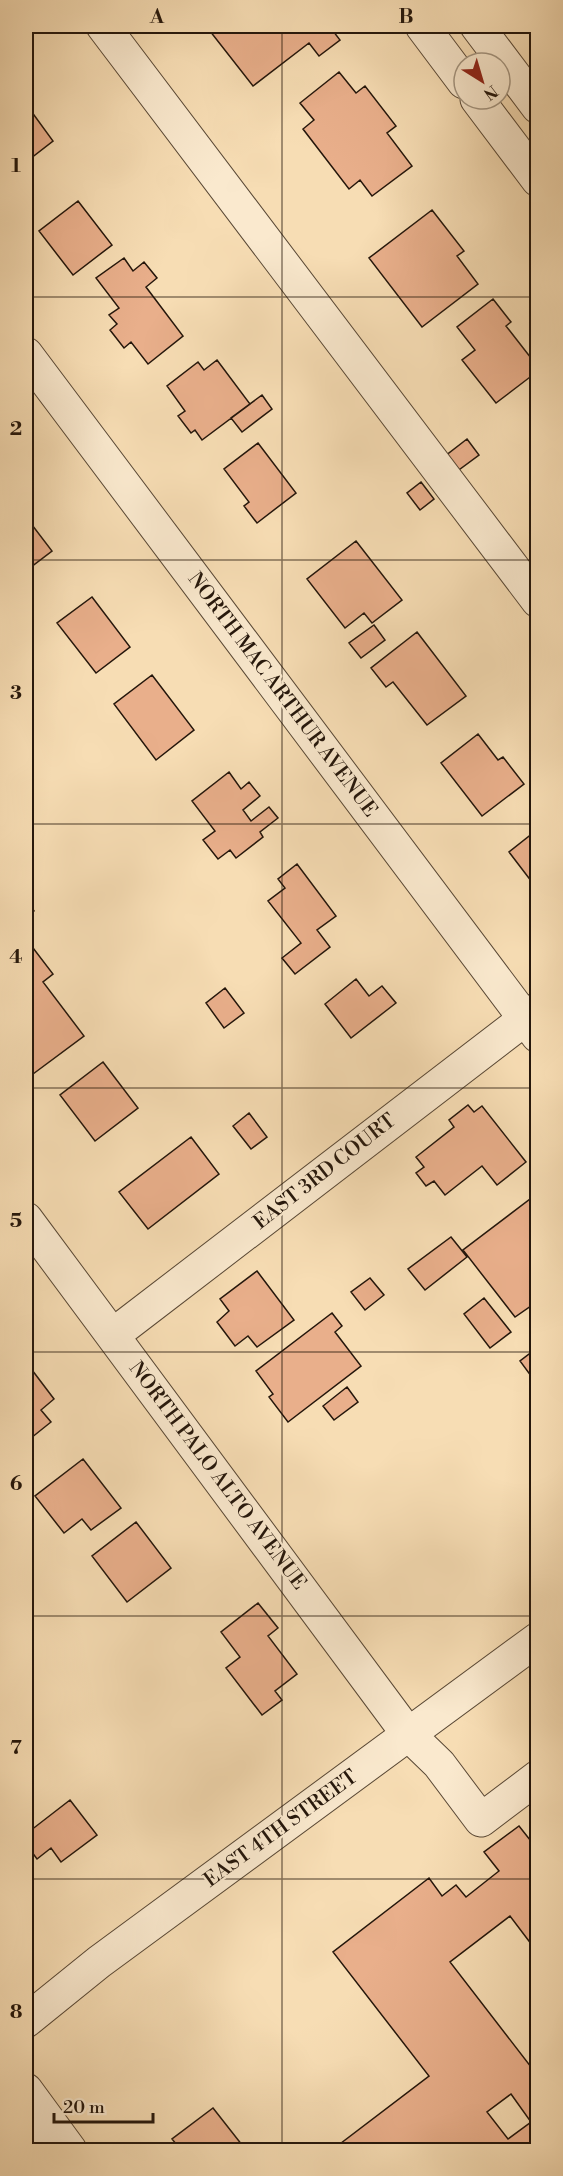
<svg xmlns="http://www.w3.org/2000/svg" width="563" height="2176" font-family="'Libre Bodoni',serif">
<rect width="100%" height="100%" fill="#f7ddb4"/>
<filter id="stains"><feTurbulence type="fractalNoise" baseFrequency=".00333" numOctaves="4"/><feColorMatrix values="0 0 0 0 .2 0 0 0 0 .09 0 0 0 0 .02 0 0 0 .5 -.17"/></filter>
<radialGradient id="worn" r=".72"><stop offset=".6" stop-color="#630" stop-opacity="0"/><stop offset="1" stop-color="#630" stop-opacity=".3"/></radialGradient>
<path fill="#e9af8b" stroke="#24160b" stroke-width="1.5" fill-rule="evenodd" d="M206 26H332L330 27 340 40 319 56 309 43 253 86Z
M339 72 356 93 365 86 396 126 387 133 412 166 372 196 360 180 349 189 303 129 314 120 300 103Z
M26 104 53 141 26 162Z
M78 201 112 245 73 275 39 231Z
M432 210 464 251 457 256 478 284 422 327 369 258Z
M124 258 133 271 144 262 157 278 146 287 183 336 148 364 131 342 124 348 110 330 117 324 109 315 119 308 96 278Z
M493 299 511 322 506 326 538 367V371L496 403 462 360 475 350 457 327Z
M217 360 250 404 202 440 195 430 191 433 178 416 185 411 167 386 198 362 204 370Z
M262 395 272 409 242 432 231 418Z
M467 439 479 455 452 475 440 460Z
M258 443 296 493 257 523 244 506 249 502 224 469Z
M421 482 434 499 420 510 407 493Z
M26 517 52 551 27 570 26 568Z
M356 541 402 600 372 623 364 613 345 628 307 579Z
M92 597 130 647 96 673 57 623Z
M374 625 385 640 361 658 349 643Z
M417 632 466 696 427 725 393 682 386 687 371 668Z
M152 675 194 730 156 760 114 704Z
M478 734 498 760 503 757 524 784 482 816 441 763Z
M229 772 241 789 249 782 260 796 243 810 251 821 269 807 278 818 260 832 263 837 236 858 230 850 218 859 203 840 215 831 192 801Z
M533 833 538 838V890L509 852Z
M297 864 336 916 317 930 330 947 295 974 282 958 301 943 268 901 285 888 278 879Z
M26 900 34 911 26 918Z
M30 944 53 974 43 982 84 1036 33 1074 26 1064V947Z
M356 979 369 996 382 986 396 1003 351 1038 325 1004Z
M225 988 244 1013 224 1028 206 1003Z
M103 1062 138 1108 95 1141 60 1095Z
M468 1105 474 1112 482 1106 526 1162 497 1185 482 1166 445 1195 434 1181 426 1186 416 1173 424 1167 416 1157 454 1127 449 1120Z
M249 1113 267 1137 251 1149 233 1126Z
M191 1137 219 1174 148 1229 119 1192Z
M538 1193V1301L515 1317 463 1250Z
M451 1237 467 1257 425 1290 408 1269Z
M257 1271 294 1320 257 1347 248 1336 235 1346 217 1322 229 1311 220 1299Z
M370 1278 384 1295 365 1310 351 1292Z
M484 1298 511 1332 490 1348 464 1314Z
M332 1313 342 1326 335 1332 361 1366 288 1422 269 1397 273 1394 256 1371Z
M537 1348 538 1377 534 1380 520 1361Z
M26 1362 54 1399 41 1410 51 1422 26 1442Z
M347 1387 358 1402 334 1420 323 1406Z
M83 1459 121 1508 91 1530 82 1519 64 1533 35 1496Z
M136 1522 171 1568 127 1602 92 1556Z
M258 1603 278 1628 268 1636 297 1674 275 1691 282 1700 262 1715 226 1668 240 1657 221 1632Z
M70 1800 97 1835 61 1862 51 1848 37 1859 26 1844V1834Z
M519 1826 534 1845 538 1842V1953L510 1916 450 1962 538 2076V2150H332L429 2076 333 1952 429 1878 442 1896 456 1885 466 1897 499 1871 484 1852ZM511 2094 531 2122 508 2139 487 2112Z
M213 2108 246 2150H181L172 2139Z"/>
<g fill="none" stroke-linecap="round" stroke-linejoin="round">
<g stroke="#594835" stroke-width="35">
<path id="minor" d="M103 26 538 601
M422 26 464 82
M477 26 538 107
M477 99 538 180
M26 354 538 1036
M26 1219 408 1734 439 1764 481 1820 538 1777
M113 1335 538 1009
M26 2021 99 1962 538 1639
M26 2090 70 2150
M26 2150 51 2125"/>
</g>
<use href="#minor" stroke="#fae9ce" stroke-width="33"/>
</g>
<path fill="none" stroke="#24160b" stroke-width="1.5" stroke-opacity="0.55" d="M282 26V2150M26 297H538M26 560H538M26 824H538M26 1088H538M26 1352H538M26 1616H538M26 1879H538"/>
<g text-anchor="middle" dominant-baseline="central" stroke-width="4.5" stroke-linejoin="round" paint-order="stroke">
<g font-size="20" fill="#24160b" stroke="#fae9ce">
<text transform="translate(282 695) rotate(53)">NORTH MAC ARTHUR AVENUE</text>
<text transform="translate(325 1172) rotate(-38)">EAST 3RD COURT</text>
<text transform="translate(217 1476) rotate(53)">NORTH PALO ALTO AVENUE</text>
<text transform="translate(281 1829) rotate(-36)">EAST 4TH STREET</text>
</g>
</g>
<rect width="563" height="2176" fill="none" stroke="#f7ddb4" stroke-width="66"/>
<g transform="translate(482 81) rotate(143)"><circle r="28" fill="#fae9ce" stroke="#a49580" stroke-width="1.5"/>
<path d="M0-4.5L10 22L0 15L-10 22Z" fill="#8f2418"/>
<text y="-9" font-size="16" font-weight="bold" text-anchor="middle" fill="#24160b">N</text>
</g>
<path d="M54 2113v9h99v-9" fill="none" stroke="#24160b" stroke-width="3"/>
<text x="63" y="2113" font-size="18" fill="#24160b" stroke="#fae9ce" stroke-width="4.5" paint-order="stroke">20 m</text>
<rect x="33" y="33" width="497" height="2110" fill="none" stroke="#24160b" stroke-width="2"/>
<g font-size="20" text-anchor="middle" font-weight="bold" fill="#24160b">
<text x="157" y="23">A</text>
<text x="406" y="23">B</text>
<text x="16" y="172">1</text>
<text x="16" y="435">2</text>
<text x="16" y="699">3</text>
<text x="16" y="963">4</text>
<text x="16" y="1227">5</text>
<text x="16" y="1490">6</text>
<text x="16" y="1754">7</text>
<text x="16" y="2018">8</text>
</g>
<rect width="100%" height="100%" filter="url(#stains)"/>
<rect width="100%" height="100%" fill="url(#worn)"/>
</svg>
